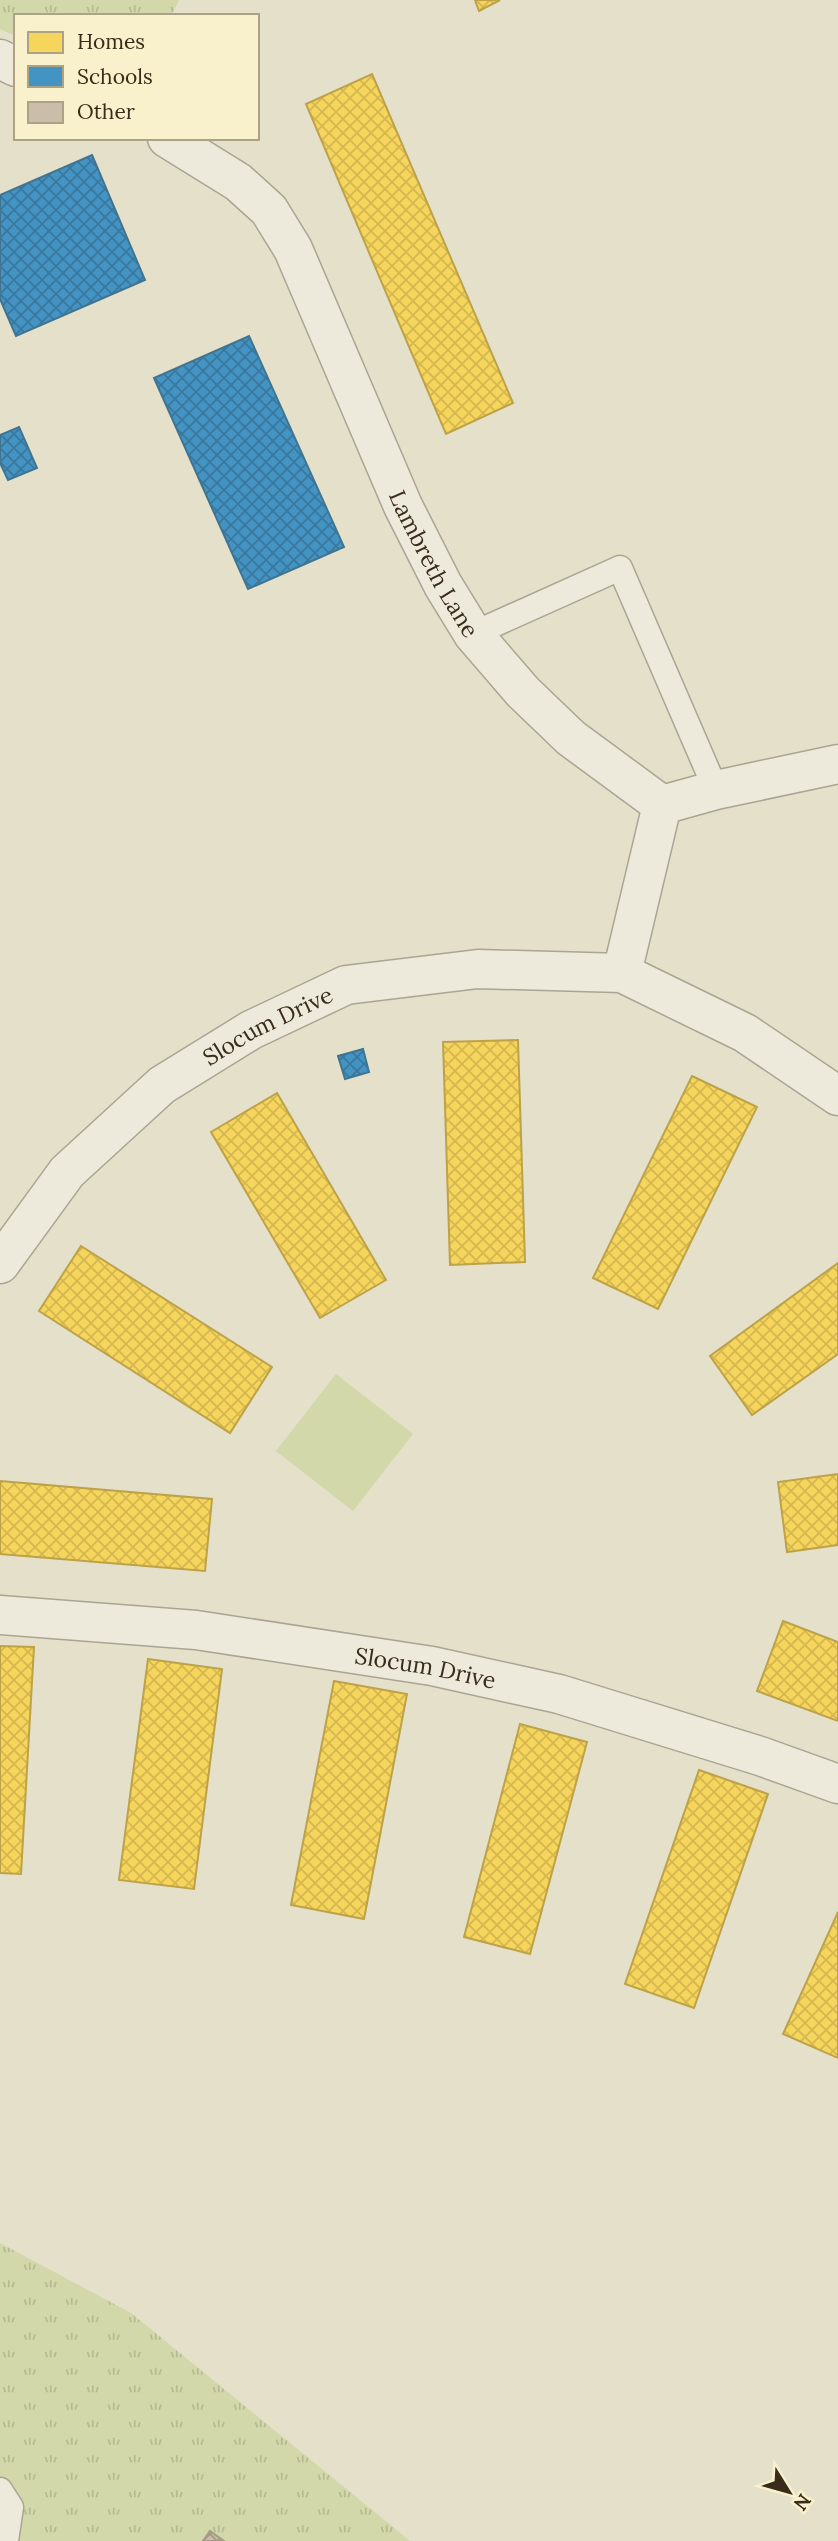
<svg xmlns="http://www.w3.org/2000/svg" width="838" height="2541" font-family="Lora,serif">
<defs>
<pattern id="grass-tufts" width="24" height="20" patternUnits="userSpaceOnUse" patternTransform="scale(1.75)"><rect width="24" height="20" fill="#d2d8a9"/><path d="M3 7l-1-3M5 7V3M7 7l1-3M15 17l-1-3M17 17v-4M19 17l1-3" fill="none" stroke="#b5ba91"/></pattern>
<pattern id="homes-cross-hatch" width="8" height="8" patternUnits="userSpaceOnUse" patternTransform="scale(1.75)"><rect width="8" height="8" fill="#f6d55c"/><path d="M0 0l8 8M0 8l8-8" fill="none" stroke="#d4b74f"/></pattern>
<pattern id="schools-cross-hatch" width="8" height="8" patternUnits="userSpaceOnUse" patternTransform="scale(1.75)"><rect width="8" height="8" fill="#4393c3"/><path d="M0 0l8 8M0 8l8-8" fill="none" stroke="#39789e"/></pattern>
<pattern id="building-cross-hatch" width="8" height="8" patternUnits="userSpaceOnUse" patternTransform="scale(1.75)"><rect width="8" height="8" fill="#cabda9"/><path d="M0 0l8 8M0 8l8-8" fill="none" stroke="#a59a89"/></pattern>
</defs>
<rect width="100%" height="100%" fill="#e5e0c9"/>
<path fill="url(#grass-tufts)" d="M0 0H179L171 16H16V36L0 29Z
M0 2243 131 2313 410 2541H0Z"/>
<path fill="#d2d8a9" d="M336 1374 413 1434 353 1511 276 1451Z"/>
<path fill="url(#homes-cross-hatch)" stroke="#bda248" stroke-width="2" d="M475 0H500L479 11Z
M372 74 513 403 446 434 306 104Z
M518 1040 525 1262 450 1265 443 1042Z
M692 1076 757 1107 658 1309 593 1278Z
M277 1093 386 1280 320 1318 211 1132Z
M81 1246 272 1367 230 1433 39 1311Z
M838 1263V1354L752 1415 710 1356Z
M838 1474V1545L787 1552 778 1482Z
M0 1481 212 1499 205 1571 0 1554Z
M783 1621 838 1642V1721L757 1691Z
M0 1646 34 1647 21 1874 0 1873Z
M148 1659 222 1669 194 1889 119 1880Z
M334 1681 407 1694 364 1919 291 1905Z
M520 1724 587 1742 530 1954 464 1937Z
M699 1770 768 1794 694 2008 625 1984Z
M838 1912V2058L783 2034Z"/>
<path fill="url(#schools-cross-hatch)" stroke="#407490" stroke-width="2" d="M92 155 145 280 16 336 0 299V195Z
M249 336 344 547 248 589 154 378Z
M19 427 37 468 8 480 0 463V435Z
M363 1049 369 1072 345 1079 338 1056Z"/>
<path fill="url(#building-cross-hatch)" stroke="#a59b88" stroke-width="2" d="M210 2531 224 2541H203Z"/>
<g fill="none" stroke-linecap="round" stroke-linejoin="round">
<g stroke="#aaa493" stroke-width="27">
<path id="lane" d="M473 634 620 568 716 790
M0 2490 11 2507 6 2541"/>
</g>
<g stroke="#aaa493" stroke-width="41">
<g id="street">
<path d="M0 59 16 67"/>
<path id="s1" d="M167 138 238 182 269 210 293 249 403 506 443 585 473 634 523 692 571 738 662 805"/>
<path d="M662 805 716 790 838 764"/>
<path d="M622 973 662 805"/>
<path id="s2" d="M0 1264 67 1172 162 1085 251 1030 346 985 478 969 622 973 745 1033 838 1096"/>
<path id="s3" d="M0 1615 196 1630 432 1666 559 1694 760 1756 838 1784"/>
</g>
</g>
<use href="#lane" stroke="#ede9db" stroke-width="24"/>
<use href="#street" stroke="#ede9db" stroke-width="38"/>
</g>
<g text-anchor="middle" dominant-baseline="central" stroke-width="7" stroke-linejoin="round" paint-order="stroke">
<g font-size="23" fill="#392c1a" stroke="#f9f0cc">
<text stroke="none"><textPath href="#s1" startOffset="516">Lambreth Lane</textPath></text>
<text stroke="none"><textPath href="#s2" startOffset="364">Slocum Drive</textPath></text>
<text stroke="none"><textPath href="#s3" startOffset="429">Slocum Drive</textPath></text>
</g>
</g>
<rect x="14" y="14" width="245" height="126" fill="#f9f0cc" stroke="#aca285" stroke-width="2"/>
<rect x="28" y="32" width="35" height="21" fill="#f6d55c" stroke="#aca285" stroke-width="2"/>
<text x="77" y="49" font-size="21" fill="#392c1a">Homes</text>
<rect x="28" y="66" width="35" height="21" fill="#4393c3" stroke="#aca285" stroke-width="2"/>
<text x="77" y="84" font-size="21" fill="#392c1a">Schools</text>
<rect x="28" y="102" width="35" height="21" fill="#cabda9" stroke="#aca285" stroke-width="2"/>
<text x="77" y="119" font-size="21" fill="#392c1a">Other</text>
<g transform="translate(789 2492) rotate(127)" stroke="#f9f0cc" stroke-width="5" paint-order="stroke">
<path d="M0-5L12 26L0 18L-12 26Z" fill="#392c1a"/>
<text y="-10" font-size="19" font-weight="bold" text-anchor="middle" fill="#392c1a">N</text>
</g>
</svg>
